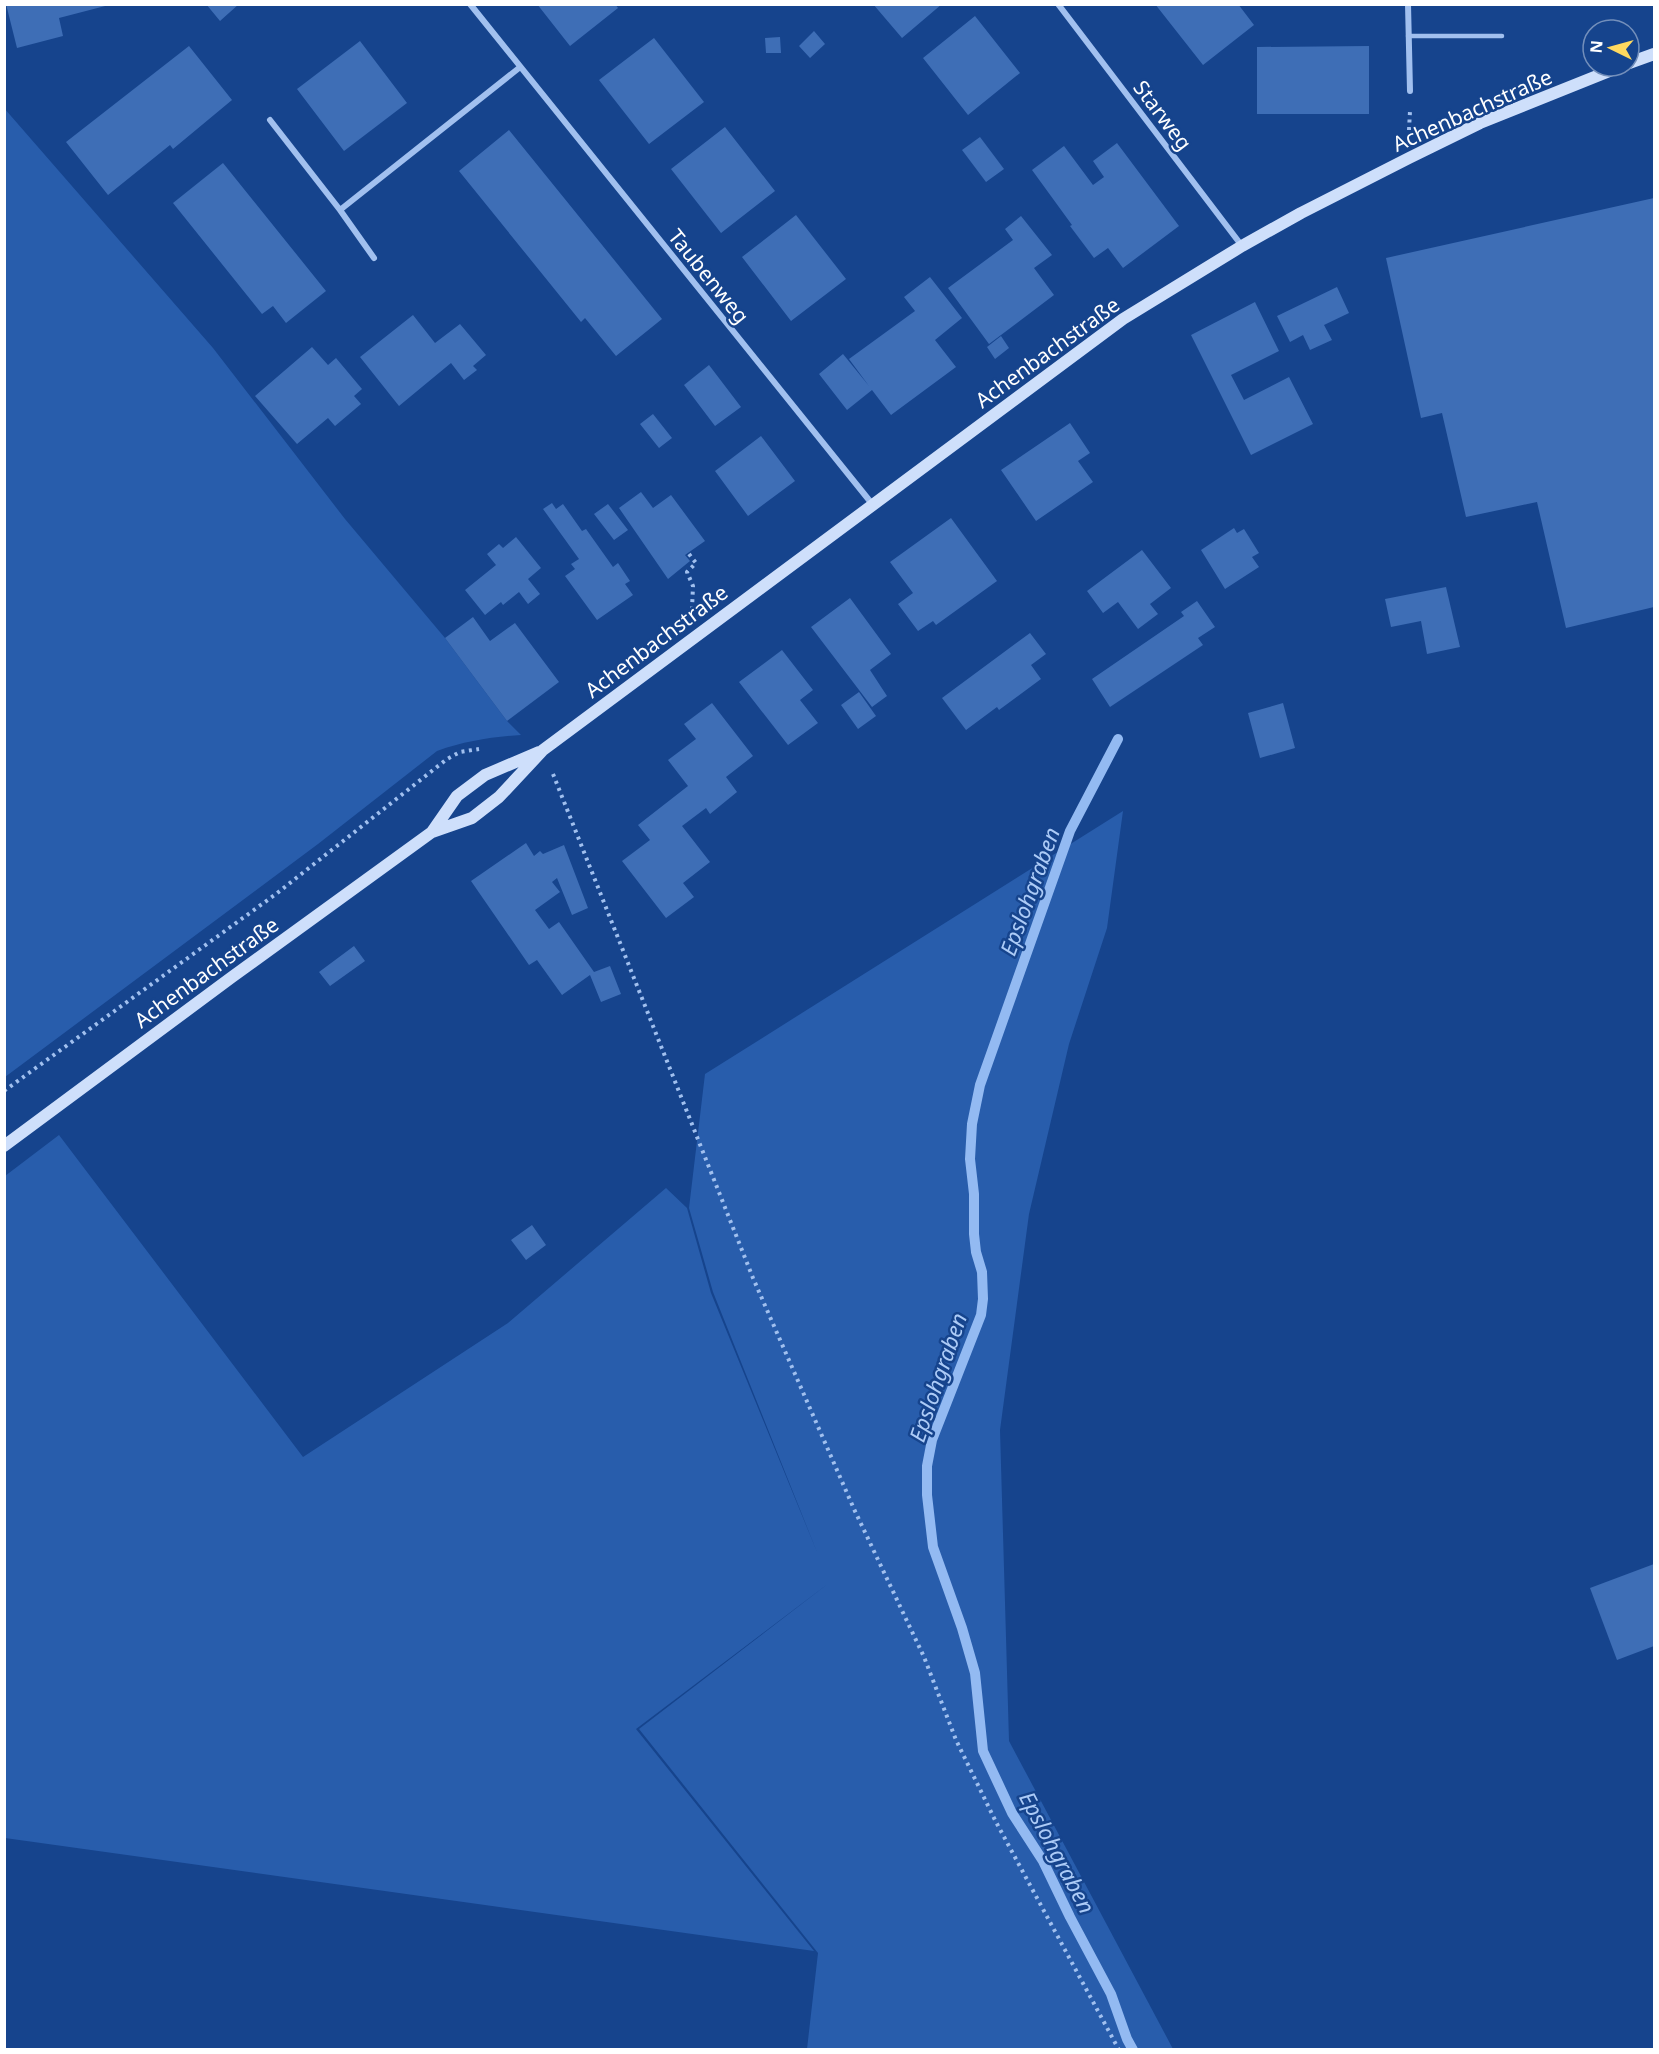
<svg xmlns="http://www.w3.org/2000/svg" width="1659" height="2054" font-family="'Noto Sans',sans-serif">
<rect width="100%" height="100%" fill="#16448d"/>
<path fill="#285dac" d="M4 108 213 348 345 519 445 638 507 721 521 735C492 737 465 741 437 751L318 844 5 1077Z
M1123 811 1107 928 1069 1044 1029 1214 1000 1430 1009 1741 1173 2049H807L818 1953 639 1729 829 1583 636 1729 814 1951 5 1838V1176L59 1135 303 1457 508 1323 666 1188 687 1208 711 1293 817 1552 713 1292 689 1208 705 1074Z"/>
<g fill="none" stroke-linecap="round" stroke-linejoin="round">
<path stroke="#93baf2" stroke-width="10" d="M1118 739 1070 831 980 1085 972 1124 970 1159 974 1194V1234L976 1252 982 1272 983 1299 981 1315 932 1440 927 1466V1495L933 1547 962 1628 975 1673 983 1751 1012 1813 1043 1861 1070 1917 1111 1994 1127 2039 1133 2050"/>
</g>
<path fill="#3e6eb6" d="M6 4H109V5L59 18 63 36 17 48Z
M206 4H239L220 21Z
M537 4H615L618 8 570 46Z
M873 4H942L902 38Z
M1155 4H1238L1254 25 1203 65Z
M975 16 1020 73 968 115 923 58Z
M814 31 825 44 810 58 799 46Z
M780 37 781 53H766L765 38Z
M654 38 704 102 649 144 599 80Z
M360 41 407 103 344 151 297 89Z
M189 46 232 100 173 149 170 145 108 195 66 142Z
M1369 46V114H1257V47Z
M725 127 775 191 721 233 671 169Z
M509 130 662 319 616 356 585 318 581 322 459 171Z
M980 137 1004 169 986 182 962 150Z
M1117 143 1179 226 1123 268 1108 248 1094 258 1070 226 1072 225 1032 170 1064 146 1093 185 1104 177 1093 161Z
M223 163 326 291 286 323 273 306 262 314 173 203Z
M1654 198V607L1566 628 1537 502 1466 517 1442 413 1421 418 1386 258Z
M796 215 846 279 791 321 742 257Z
M1021 216 1052 255 1034 268 1054 295 989 344 948 288 1013 240 1005 229Z
M930 277 962 318 935 340 956 367 891 415 872 390 847 410 819 374 843 354 869 386 849 359 915 311 904 297Z
M1337 287 1349 313 1324 325 1332 340 1310 350 1303 335 1290 342 1277 316Z
M1255 302 1279 351 1231 375 1244 400 1289 377 1313 424 1251 455 1191 335Z
M413 315 435 343 460 324 486 355 473 366 477 370 464 380 451 363 399 406 360 357Z
M1001 336 1009 348 995 359 987 347Z
M312 347 328 365 336 358 362 389 354 396 361 404 335 426 328 418 297 444 255 396Z
M709 365 741 407 715 426 684 385Z
M653 414 672 438 659 448 640 424Z
M1070 423 1090 453 1078 461 1093 482 1036 521 1001 470Z
M761 436 795 481 748 516 715 471Z
M641 492 653 508 671 495 705 541 685 555 690 561 668 579 619 508Z
M552 503 556 509 563 504 582 531 586 529 613 567 618 563 630 581 625 584 633 595 597 620 565 576 575 569 571 564 579 559 543 509Z
M608 504 628 530 614 540 594 514Z
M951 518 997 581 936 625 933 621 918 631 898 604 913 593 890 562Z
M1234 528 1237 533 1244 529 1259 553 1252 557 1259 567 1225 589 1201 550Z
M516 537 541 568 528 579 540 594 528 604 519 592 503 605 501 602 485 615 465 590 496 565 487 554 499 544 503 548Z
M1142 550 1171 588 1150 604 1158 614 1138 629 1118 602 1103 613 1087 591Z
M1446 587 1460 647 1427 654 1421 621 1391 627 1385 599Z
M850 598 891 654 870 670 887 696 872 707 811 627Z
M1197 601 1215 627 1198 638 1203 645 1110 707 1092 679 1184 616 1181 612Z
M473 617 490 641 515 623 559 682 507 721 445 638Z
M1030 633 1046 654 1031 665 1041 679 999 710 997 707 966 730 942 698Z
M782 650 813 690 800 700 818 723 788 745 739 682Z
M859 692 876 716 858 729 841 705Z
M712 703 753 756 726 777 737 792 710 814 706 808 682 826 710 862 683 883 694 897 666 918 622 861 650 840 638 825 688 786 668 760 696 739 684 724Z
M1283 703 1295 748 1260 758 1248 713Z
M526 843 534 856 540 851 543 854 564 845 588 908 572 915 557 878 552 882 560 892 535 910 549 929 559 922 594 972 610 966 621 994 601 1002 590 975 562 995 537 960 529 965 471 881Z
M354 946 365 961 330 986 319 972Z
M532 1225 546 1245 526 1260 511 1240Z
M1654 1564V1646L1617 1660 1590 1588Z"/>
<g fill="none" stroke-linecap="round" stroke-linejoin="round">
<path stroke="#a1c0ef" stroke-width="4" stroke-dasharray="3 4.5" stroke-linecap="butt" d="M1409 130 1410 111
M689 554 696 563 687 572 693 586 692 609
M553 774 753 1278 854 1509 924 1657 956 1740 996 1822 1119 2050
M4 1091 276 894 447 759 460 752 479 749"/>
<path stroke="#a1c0ef" stroke-width="4.5" d="M1408 36H1502"/>
<path stroke="#a1c0ef" stroke-width="6" d="M470 4 873 505
M1058 4 1242 246
M1408 4 1410 91
M270 120 340 210 519 68
M340 210 374 258"/>
<path stroke="#cedffb" stroke-width="12" d="M1629 63 1654 54
M432 832 457 796 485 775 539 752
M4 1146 232 977 432 832 472 818 499 797 543 750 1123 319 1242 246 1301 213 1409 158 1480 123 1622 66"/>
</g>
<g text-anchor="middle" dominant-baseline="central" stroke-width="5" stroke-linejoin="round" paint-order="stroke">
<g font-size="21" fill="#fff" stroke="#16448d">
<text transform="translate(1472 110) rotate(-24)">Achenbachstraße</text>
<text transform="translate(1163 115) rotate(53)">Starweg</text>
<text transform="translate(709 276) rotate(51)">Taubenweg</text>
<text transform="translate(1047 352) rotate(-36)">Achenbachstraße</text>
<text transform="translate(656 641) rotate(-37)">Achenbachstraße</text>
<text transform="translate(206 972) rotate(-36)">Achenbachstraße</text>
</g>
<g font-size="22" font-style="italic" fill="#accbf7" stroke="#16448d">
<text transform="translate(1029 891) rotate(-70)">Epslohgraben</text>
<text transform="translate(937 1377) rotate(-71)">Epslohgraben</text>
<text transform="translate(1058 1852) rotate(62)">Epslohgraben</text>
</g>
</g>
<rect width="1659" height="2054" fill="none" stroke="#ffffff" stroke-width="12"/>
<g transform="translate(1611 48) rotate(275)"><circle r="28" fill="#16448d" stroke="#738fbb" stroke-width="1.5"/>
<path d="M0-4.5L10 22L0 15L-10 22Z" fill="#ffd95f"/>
<text y="-9" font-size="16" font-weight="bold" text-anchor="middle" fill="#ffffff">N</text>
</g>
</svg>
